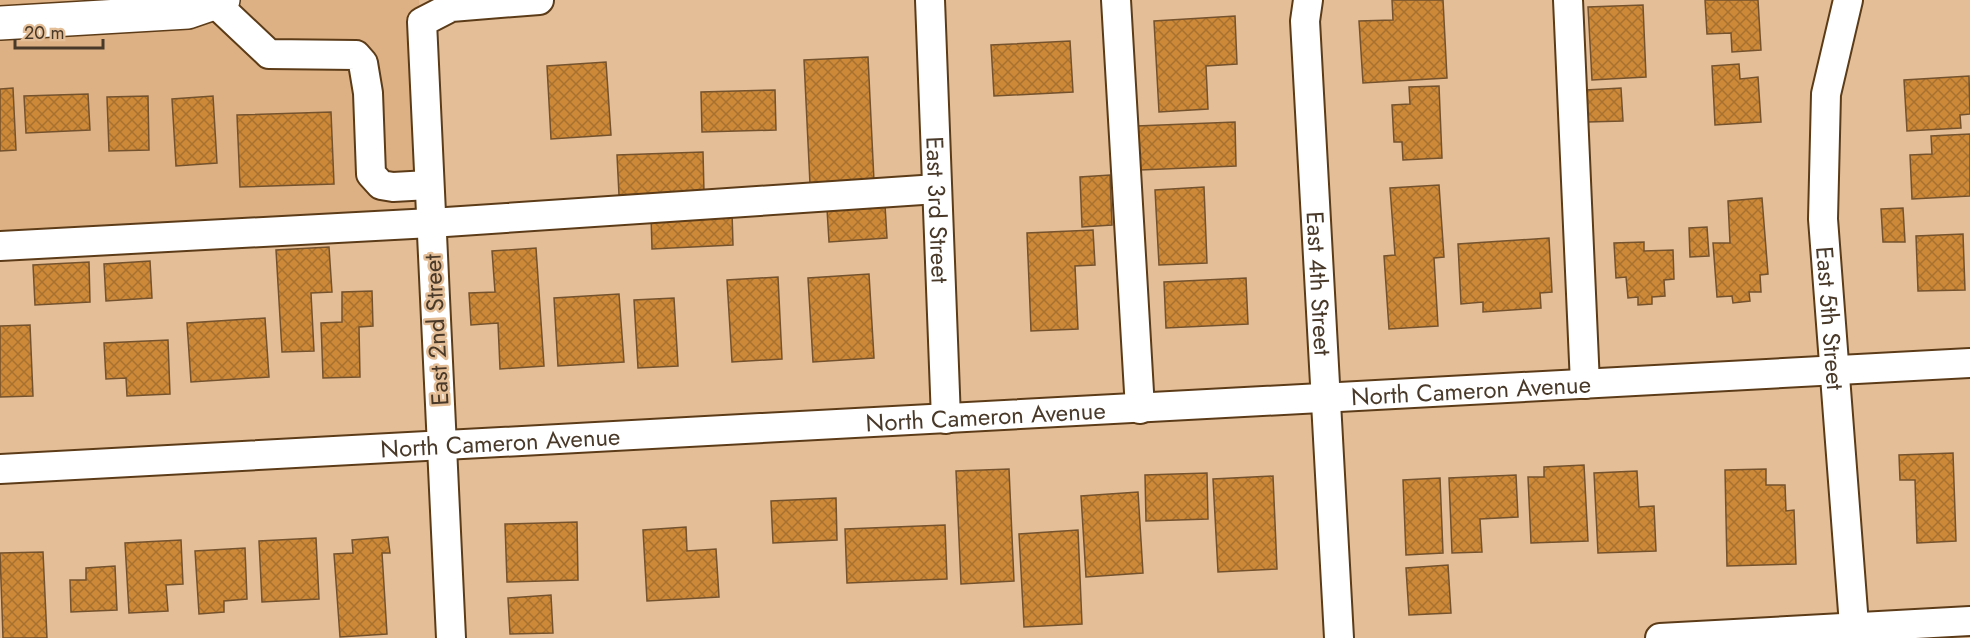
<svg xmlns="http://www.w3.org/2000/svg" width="1970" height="638" font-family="Jost,sans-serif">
<defs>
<pattern id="building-cross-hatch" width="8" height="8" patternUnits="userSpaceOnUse" patternTransform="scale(1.5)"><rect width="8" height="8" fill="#cd8938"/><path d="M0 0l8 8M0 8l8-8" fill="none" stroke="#a8712f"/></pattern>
</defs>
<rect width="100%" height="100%" fill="#e4be97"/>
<path fill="#ddb184" d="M0 0H419L431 223 0 246Z"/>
<path fill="url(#building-cross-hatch)" stroke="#74522e" stroke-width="1.5" d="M1392 0H1443L1447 78 1363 83 1359 21 1393 20Z
M1705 0H1758L1761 50 1732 52 1731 33 1707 34Z
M1643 5 1646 77 1592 80 1588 7Z
M1235 16 1237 64 1206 66 1208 109 1159 112 1154 21Z
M1070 41 1073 92 994 96 991 45Z
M868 57 874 181 810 184 804 60Z
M606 62 611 135 551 139 547 66Z
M1739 64 1740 79 1758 77 1761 122 1715 125 1712 66Z
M1969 76 1970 114 1960 115 1961 128 1907 131 1904 80Z
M1439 86 1442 158 1403 160 1402 142H1394L1392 105 1410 104 1409 87Z
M13 88 16 150 0 151V89Z
M1621 88 1623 121 1588 122 1586 90Z
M775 90 776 130 702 132 701 92Z
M88 94 90 130 26 133 24 96Z
M148 96 149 150 109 151 107 97Z
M213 96 217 163 176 166 172 99Z
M331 112 334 184 240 187 237 115Z
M1235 122 1236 166 1140 170 1137 126Z
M1970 134V196L1912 199 1910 155 1932 154 1931 136Z
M703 152 704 192 619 195 617 155Z
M1110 175 1112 225 1082 227 1080 177Z
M1439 185 1444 257 1434 258 1438 326 1389 329 1384 256 1395 255 1390 188Z
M1204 187 1207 263 1159 265 1155 190Z
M1762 198 1768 274 1760 275 1761 292H1749L1750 301 1733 303 1732 296 1717 297 1713 243H1730L1728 201Z
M885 205 887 238 829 242 827 209Z
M1903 208 1905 242H1883L1881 209Z
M732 212 733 245 652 249 651 216Z
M1707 227 1709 256 1690 257 1689 228Z
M1093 230 1095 265 1075 266 1078 329 1031 331 1027 233Z
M1963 234 1965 290 1918 291 1916 236Z
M1549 238 1552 292 1540 293 1541 308 1483 312V302L1461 304 1458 244Z
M1644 242V251L1673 250 1674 279 1664 280 1665 296 1652 297V304L1638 305V297L1628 298 1626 277 1616 278 1614 243Z
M329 247 332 292 311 293 314 351 282 352 276 250Z
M536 248 544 366 500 369 498 323 471 325 469 293 495 292 492 251Z
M150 261 152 298 106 301 104 264Z
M89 262 90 302 35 305 33 265Z
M869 274 874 358 813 362 808 278Z
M778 277 782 359 732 362 727 280Z
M1246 278 1248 324 1166 328 1164 282Z
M372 291 373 326 359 327 360 377 323 378 321 323 342 322V292Z
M619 294 624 362 558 366 554 298Z
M674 298 678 366 638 368 634 300Z
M265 318 269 377 191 382 187 323Z
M30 325 33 396 0 397V326Z
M168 340 170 394 127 396 126 378 106 379 104 343Z
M1953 453 1956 541 1917 543 1915 480H1900L1899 455Z
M1584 465 1588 541 1531 543 1528 477H1544V467Z
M1009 469 1014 581 961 584 956 471Z
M1766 469V485H1785L1786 511 1794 510 1796 564 1727 566 1725 470Z
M1637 471 1639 507 1654 506 1656 551 1598 553 1594 473Z
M1207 473 1208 519 1146 521 1145 475Z
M1516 475 1518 517 1480 519 1482 552 1452 553 1449 478Z
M1273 476 1277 569 1218 572 1213 479Z
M1440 478 1443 553 1406 555 1403 480Z
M1138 492 1143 573 1086 577 1081 496Z
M836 498 837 540 773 543 771 501Z
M577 522 578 580 507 582 505 524Z
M945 525 947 579 847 583 845 529Z
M686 527 687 551 716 549 719 597 647 601 643 530Z
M1078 530 1082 624 1024 627 1019 534Z
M388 537 390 553H382L387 634 340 637 334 554 353 553 352 540Z
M316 538 319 599 262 602 259 541Z
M181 540 183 584 166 585 168 611 129 613 125 543Z
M245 548 247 599 224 601V612L199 614 195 551Z
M43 552 47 638H3L0 553Z
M1448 565 1451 613 1409 615 1406 568Z
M115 566 117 610 71 612 70 580H86V568Z
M551 595 553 633 510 634 508 598Z"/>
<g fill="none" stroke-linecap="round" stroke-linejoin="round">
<g stroke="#5c3c18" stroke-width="32">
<g id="minor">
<path id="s1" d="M930 0 946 419"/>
<path d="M1116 0 1140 409"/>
<path id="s2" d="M1308 0 1305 21 1339 638"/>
<path d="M1568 0 1585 384"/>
<path id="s3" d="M1848 0 1826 94 1823 219 1855 638"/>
<path d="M215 3 269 54 356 55 363 63 368 93 371 174 381 185 393 187 429 185"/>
<path d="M0 246 431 223 937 189"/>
<path id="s4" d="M0 469 1970 363"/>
<path d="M451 638 422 22 451 7 539 0"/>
<path d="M1660 638 1970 621"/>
</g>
</g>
<g stroke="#5c3c18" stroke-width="36">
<path id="major" d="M0 23 188 12 223 0"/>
</g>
<use href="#minor" stroke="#fff" stroke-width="28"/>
<use href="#major" stroke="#fff" stroke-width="33"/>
</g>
<g text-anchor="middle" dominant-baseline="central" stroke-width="5" stroke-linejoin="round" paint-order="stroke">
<g font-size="24" fill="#493929" stroke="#e4be97">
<text stroke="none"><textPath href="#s1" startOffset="210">East 3rd Street</textPath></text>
<text stroke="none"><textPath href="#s2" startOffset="284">East 4th Street</textPath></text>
<text stroke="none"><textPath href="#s3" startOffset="321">East 5th Street</textPath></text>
<text transform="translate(436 330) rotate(-93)">East 2nd Street</text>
<text stroke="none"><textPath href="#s4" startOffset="1473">North Cameron Avenue</textPath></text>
<text stroke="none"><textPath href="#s4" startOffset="987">North Cameron Avenue</textPath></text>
<text stroke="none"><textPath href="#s4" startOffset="501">North Cameron Avenue</textPath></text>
</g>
</g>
<path d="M15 39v9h88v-9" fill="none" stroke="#493929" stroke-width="3"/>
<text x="24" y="39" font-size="18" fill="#493929" stroke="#e4be97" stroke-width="4.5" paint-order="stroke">20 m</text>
</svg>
